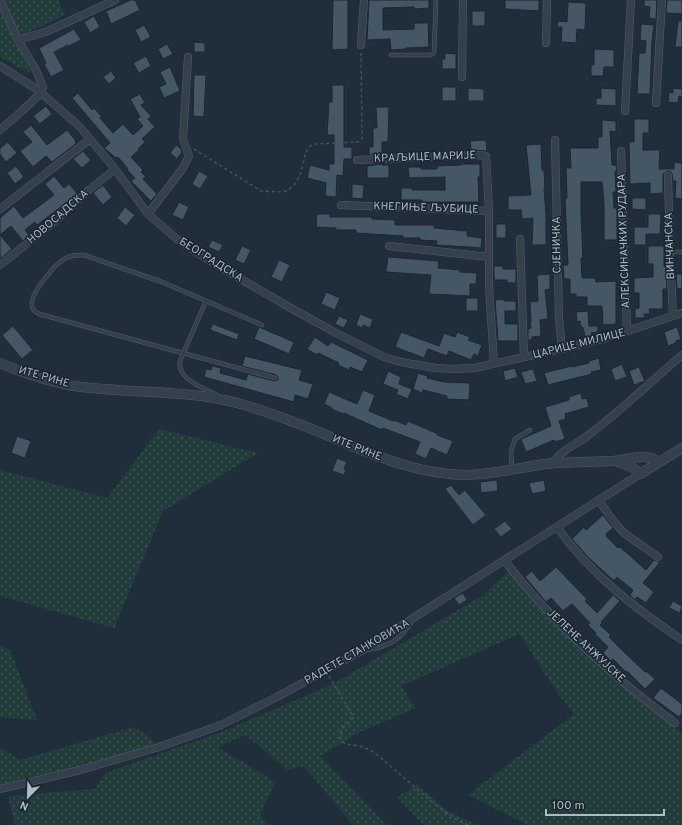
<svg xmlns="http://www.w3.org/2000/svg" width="682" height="825" font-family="Overpass,sans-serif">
<defs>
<pattern id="grass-dots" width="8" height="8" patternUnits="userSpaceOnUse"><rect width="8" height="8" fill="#223c3c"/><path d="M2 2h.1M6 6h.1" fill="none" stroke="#405657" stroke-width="1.8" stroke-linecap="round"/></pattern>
</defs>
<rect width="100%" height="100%" fill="#202e3b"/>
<path fill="url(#grass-dots)" d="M0 0H58L65 15 19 37 31 74 0 57Z
M159 429 258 453 163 511 114 628 0 596V470L107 498Z
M508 572C529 594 548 618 570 640 605 674 643 704 682 733V825H527L468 795 574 714 559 695 519 634 401 686 416 708 360 732 320 756 387 825H353L304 766 287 770 246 735 217 747 276 782 260 814 268 825H15L8 796 95 789 105 773 219 733 333 684 480 597Z
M0 646 10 650 37 720 0 717Z
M133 727 148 736 159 747 0 788V747L20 760Z
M417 785 448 811 477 825H424L397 797Z"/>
<path fill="#455665" stroke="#1b2732" d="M131 0H135L140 10 111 24 106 11Z
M333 0H348V49L332 50Z
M369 0H429V8L414 9V7L383 8V30L414 29V23H428L429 47 406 48V49L391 50 390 39 367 40Z
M505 0H539V11L505 9Z
M644 0H657L656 19 649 18 650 7 644 6Z
M667 0H682V14L666 13Z
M568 2 586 3 585 30 577 29 576 43 561 42 562 27H557L558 21 567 22Z
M472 11H485V26H472Z
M94 16 100 27 90 33 84 22Z
M678 21H682V47H675Z
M641 24 654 25 652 41 650 94H637L639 53H645L646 41 640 40Z
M144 25 151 37 141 42 135 30Z
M74 29 81 40 69 46 68 45 54 52 64 70 51 77 44 64 46 63 39 48Z
M194 42 205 43V52H194Z
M167 44 173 54 163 59 158 49Z
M594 49 614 50V67H604L603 76H591V65H594Z
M445 53 456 54V69H442V59H445Z
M146 56 151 66 139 73 133 63Z
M170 67 180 91 164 98 159 87 166 84 160 72Z
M111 71 116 78 109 84 103 77Z
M194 75H206L204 117 193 116Z
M332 85H344V147H352V159H344L343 176 337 175 336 197 325 196 326 183 307 178 310 165 329 170V164H334V135H327L329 102H332Z
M442 87H456V101H442Z
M468 88 484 89V101H468Z
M601 88 616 89V106L596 105V98H601Z
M673 88 682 89V97L679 96 678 103 668 102 669 92 673 93Z
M78 93 92 110 94 108 102 117 100 118 113 133 123 124 133 135 143 126 137 119 140 117 130 99 140 94 145 103 141 105 151 116 148 119 155 127 142 139 145 142 138 149 139 150 131 157 143 170 141 172 146 177 143 179 157 194 151 201 131 181 135 178 127 170 128 169 118 157 116 158 104 148 110 143 72 98Z
M46 106 52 114 40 124 33 116Z
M376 107H389L388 142H382V154L369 155V147H373V128H377Z
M634 119H649V133H643V150H660L659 169H674V162L682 163V199L675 198 676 181H673L672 174 670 171 666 172 663 174V193L650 194V183L630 184 629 142H634Z
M602 120 616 121V132L610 131 612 165H616L617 171H615L616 192H613L614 208H617V240H604V204L602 182H581V213L583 258H581L582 278H595L596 282 616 281V324L603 325 602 306H587V297H576V294H570V279H564L563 265H568L565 199 567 198 566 168H571L570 148H598V137H602Z
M31 125 47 145 67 130 76 141 75 142 77 143 52 162 46 156 33 167 20 151 32 142 23 132Z
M486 140 487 151 471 150 470 141Z
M8 142 17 153 6 162 0 154V148Z
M541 144 542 170H544L545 189H544L546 214V245H532L533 218 522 219 521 210H508V196L531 195 526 145Z
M176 145 181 149 182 152 177 159 170 153Z
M83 151 91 160 82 168 73 159Z
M382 164V165H389V178H367V166Z
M461 164H480V177H478L479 202H422V200H401V188H412V190H445V177L409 178 408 167H421V169H437V166L461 165Z
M16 166 24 177 15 184 7 173Z
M199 171 208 176 200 189 192 184Z
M54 176 64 188 69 184 78 194 37 225 35 222 25 230 29 235 23 241 11 226 0 235V218L14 206 23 218 54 195 45 184Z
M352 184 364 185 363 199 352 198Z
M103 185 112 197 103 205 93 193Z
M632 198H646V210L632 209Z
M179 202 189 207 183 220 172 215Z
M125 207 135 215 126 226 117 218Z
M317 214H330V217H372V219L395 220V225H434V228L467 231V236L482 238 481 248 469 247 436 245 437 241 420 240V238H403V236L356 233V230H336V228L316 227Z
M648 214H661L660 234H646V245H634V227H648Z
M496 224H506V238H496Z
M0 235 12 249 0 259Z
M212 240 223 245 219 252 208 247Z
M242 246 251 250 244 264 235 260Z
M648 246H664V266H666L667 289H663V309H649L650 314H644L645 318H635V309L639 308V293H634V278L653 277V264H648Z
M388 257 439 261 438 268 460 270V272L477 273 476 284H470V296L429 294 431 275 386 272Z
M279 260 290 265 282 282 271 277Z
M494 266H503V269H516V283H507V280H494Z
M550 274V289L545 290 548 319 540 320 541 336 532 337V340H528V329L531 328 530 321H531L530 302 538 301 537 275Z
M676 274H682V288L677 289Z
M326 292 340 298 335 310 321 304Z
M466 298H478V311H466Z
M504 299V301H516V311H505V324H518V341H498L495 300Z
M588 311 589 326H598V332L591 333 592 336 585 337 583 327H581L580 321 577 322 576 312Z
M360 314 373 319 370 328 363 325 362 328 356 325Z
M339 316 348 320 344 328 335 324Z
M213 324 239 334 237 340 210 330Z
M13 326 33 350 22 359 2 335Z
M259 327 294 342 289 354 254 339Z
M677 327 681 339 676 341V343L668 346 664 332Z
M401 332 439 346 444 333 455 337 457 332 470 337 468 340 482 345 478 356 474 354 471 360 449 351 447 356 428 349 424 358 395 347Z
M315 337 328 346 331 342 368 360 362 372 350 367 349 370 338 365 339 363 318 353 317 355 307 349Z
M245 356 302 370 299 380 313 384 308 399 295 395 294 402 204 377 206 369 211 370 212 366 221 368 220 373 246 380 248 374 274 381 278 380V377L276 375 242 366Z
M599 358 601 370 591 372 592 374 548 385 544 373 571 366 572 367 589 363V361Z
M622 364 627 377 615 381 611 369Z
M639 367 645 381 634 385 629 371Z
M515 368 518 377 505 381 503 371Z
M533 369 537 381 525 384 521 372Z
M388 371 401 377 399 384 412 389 408 399 396 394 398 390 383 384Z
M418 373 428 376 427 378 444 382 470 383 469 400 447 399V396L423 390 422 393 413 389Z
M363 390 375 395 369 411 393 421 394 420 406 425 408 421 438 434 437 435 453 441 447 455 431 448 426 459 415 454 420 442 383 428 382 430 344 413 343 414 332 409V408L324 404 329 392 357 404Z
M581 393 582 399 587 398 589 407 565 414 566 419 559 421 565 439 555 442 554 440 526 452 521 439 551 426 545 407 569 400V397Z
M17 436 31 441 25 458 11 453Z
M337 458 347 462 344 469 346 470 344 475 332 471Z
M497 480 498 491 481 493 480 482Z
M544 480 546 491 532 494 529 483Z
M451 485 459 495 465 490 486 515 473 525 445 489Z
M603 515 613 528 606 534 607 537 618 548 620 547 646 570 654 560 660 562 643 583 654 592 646 603 637 597 635 600 630 595 633 590 617 577 614 581 588 557 572 539 584 527 586 530Z
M505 521 512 529 501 537 494 529Z
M556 567 587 599 585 601 597 613 613 595 620 601 601 622 602 623 600 625 611 635 609 637 622 650 645 672 646 671 655 679 645 689 627 671 626 672 613 659 611 661 603 653 608 647 595 634 596 633 588 625 590 623 572 604 563 611 551 598 546 602 525 577 532 571 540 581Z
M463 593 467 600 459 605 454 598Z
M673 601 682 606 680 613 669 608Z
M661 688 682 704V713L679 717 653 698Z"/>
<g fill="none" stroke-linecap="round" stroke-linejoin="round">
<g stroke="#515e69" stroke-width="4.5">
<path id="service" d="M391 55H431L434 53 436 0
M670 252H682
M206 301 180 361C177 380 205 388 218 396
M262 325 162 282 84 255C77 255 72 255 66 258 56 263 30 293 32 305 32 310 35 312 39 314L275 378
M512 469 511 452 515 439 530 430
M366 650C388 647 401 640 412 621"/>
</g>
<g stroke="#515e69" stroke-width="8">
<path id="minor" d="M18 40 48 31 115 0
M546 43 547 0
M361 45 364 0
M0 66 38 90 80 127 115 169 148 214 178 240 215 264 289 307 336 333 384 357 401 362 436 368 452 369 474 368 562 349 606 338 682 313
M462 77 463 0
M656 103 662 0
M625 111 631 0
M0 130 22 111 41 93 43 87 36 70 18 40 0 0
M555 140 559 319 562 349
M621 151 627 331
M357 160 479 155 486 156 489 211V287L494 363
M668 176 670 252 673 316
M341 205 489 211
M0 209 90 139
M148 214 183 168 189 156 183 139 188 57
M520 239 524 357
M389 246 489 257
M0 265 55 221 89 190 115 169
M553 464C556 453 577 444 586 437 620 412 650 382 682 355
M599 501 615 523 624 533 658 557
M557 527C590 574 635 608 682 640
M505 561C553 624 612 676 675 723
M0 789 80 770 159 747 221 725 277 697 363 650 640 474"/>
</g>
<g stroke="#515e69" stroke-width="10">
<path id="tertiary" d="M0 363C26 374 53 383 81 387 132 393 188 390 237 403 277 414 315 430 352 446 389 461 423 474 464 475 492 475 517 468 545 464 567 462 590 462 613 461 627 460 646 452 659 462
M618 462 632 467 640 474 682 448"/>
</g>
<path stroke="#3f5858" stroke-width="1.5" stroke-dasharray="3 3" stroke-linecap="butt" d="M194 149 261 191 280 192 287 191 295 184 300 175 306 152 309 147 313 144 358 142 362 139 361 51
M329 676 353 716V718C347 725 337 730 341 741L346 744 360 746 370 750 380 757 432 802 457 820 468 825"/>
<use href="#service" stroke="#34404b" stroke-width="3.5"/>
<use href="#minor" stroke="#34404b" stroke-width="7"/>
<use href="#tertiary" stroke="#34404b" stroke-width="9"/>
</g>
<g text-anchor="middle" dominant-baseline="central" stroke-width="3" stroke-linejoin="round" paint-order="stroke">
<g font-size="11" fill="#aebbc7" stroke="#19252f">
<text transform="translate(425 157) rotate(-2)">КРАЉИЦЕ МАРИЈЕ</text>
<text transform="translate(426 208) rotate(2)">КНЕГИЊЕ ЉУБИЦЕ</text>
<text transform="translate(58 217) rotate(-41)">НОВОСАДСКА</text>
<text transform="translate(624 241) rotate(-92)">АЛЕКСИНАЧКИХ РУДАРА</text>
<text transform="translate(557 245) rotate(-91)">СЈЕНИЧКА</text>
<text transform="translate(670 246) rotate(-92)">ВИНЧАНСКА</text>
<text transform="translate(211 260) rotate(32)">БЕОГРАДСКА</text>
<text transform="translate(579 344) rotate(-14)">ЦАРИЦЕ МИЛИЦЕ</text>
<text transform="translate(44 377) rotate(16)">ИТЕ РИНЕ</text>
<text transform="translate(357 448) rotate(22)">ИТЕ РИНЕ</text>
<text transform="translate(586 646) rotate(43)">ЈЕЛЕНЕ АНЖУЈСКЕ</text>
<text transform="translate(357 652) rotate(-30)">РАДЕТЕ СТАНКОВИЋА</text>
</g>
</g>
<g transform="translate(28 797) rotate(203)" stroke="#19252f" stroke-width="3" paint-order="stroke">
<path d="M0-3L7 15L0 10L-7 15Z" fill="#aebbc7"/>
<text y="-6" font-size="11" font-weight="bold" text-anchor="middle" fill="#aebbc7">N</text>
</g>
<path d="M546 809v6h118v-6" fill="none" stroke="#aebbc7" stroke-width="2"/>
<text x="552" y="809" font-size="12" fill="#aebbc7" stroke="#19252f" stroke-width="3" paint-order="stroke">100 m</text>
</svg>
